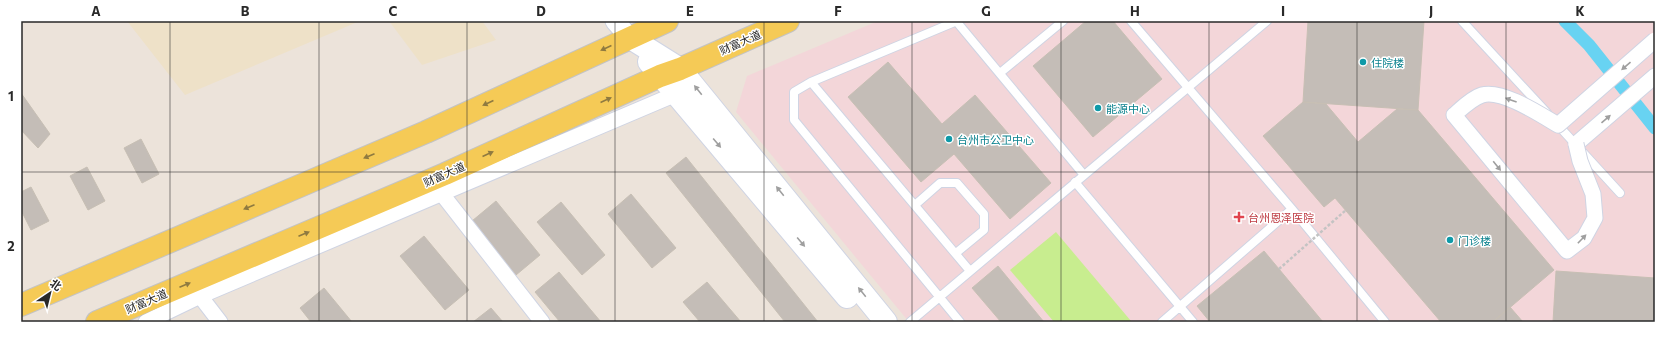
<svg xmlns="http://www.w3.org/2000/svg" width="1676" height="343" font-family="Commissioner,'Noto Sans SC',sans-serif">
<rect width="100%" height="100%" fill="#ece3da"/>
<path fill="#eee1c8" d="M127 21H360L185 95Z
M389 21H482L496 40 422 65Z"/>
<path fill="#f3d6d9" d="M878 21H1655V322H909L736 112 747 76Z"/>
<path fill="#c8ed8f" d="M1056 232 1131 321 1130 322H1054L1010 270Z"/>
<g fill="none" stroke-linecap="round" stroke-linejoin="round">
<path stroke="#68d3f2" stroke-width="13" d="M1565 21 1589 45 1655 128"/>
</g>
<path fill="#c4bdb7" stroke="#c7bfb4" d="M1086 21H1113L1162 79 1093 137 1033 66Z
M1308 21H1424L1418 110 1303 102Z
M888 62 942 124 975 95 1051 183 1010 219 954 154 921 182 848 97Z
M21 93 50 134 38 148 21 130Z
M1303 102 1326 104 1358 142 1397 109 1418 110 1554 270 1493 322H1441L1335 198 1324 207 1263 136Z
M141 139 159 174 142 183 124 148Z
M686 157 818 322H785L666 173Z
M87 167 105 201 88 210 70 176Z
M31 187 49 221 31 230 21 210V192Z
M631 194 676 248 652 268 608 214Z
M496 201 540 255 516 275 472 221Z
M561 202 605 255 582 275 537 222Z
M424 236 469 290 445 310 400 256Z
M1264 251 1279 269 1323 322H1210L1197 306Z
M998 266 1044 322H1001L972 288Z
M1556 271 1655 278V322H1553Z
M559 272 601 322H560L535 292Z
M707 282 741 322H700L683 302Z
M324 288 352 322H311L300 308Z
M1510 307 1523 322H1493L1497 318Z
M491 308 503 322H473Z"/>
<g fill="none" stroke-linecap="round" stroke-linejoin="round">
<g stroke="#cfd4e3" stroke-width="10">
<path id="service" d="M956 21 1084 175
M957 21 811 82 794 92V120L960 322
M1131 21 1292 209 1385 322
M1462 21 1547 113
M1000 73 1063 21
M811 82 970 271
M1556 123 1620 193
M1075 182 1193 322
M915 205 940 183H957L984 214V230L956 253
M910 322 1267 21
M1162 322 1292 209"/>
</g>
<g stroke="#cfd4e3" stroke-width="17">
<path id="minor" d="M1576 144 1655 76
M442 194 542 322
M200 296 220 322
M146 322 200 296 676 94"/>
</g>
<g stroke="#cfd4e3" stroke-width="21">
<path id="tertiary" d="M615 21 629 37"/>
</g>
<g stroke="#cfd4e3" stroke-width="24">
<path id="secondary" d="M629 37 680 69 886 322
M649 62 847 297"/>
</g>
<g stroke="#c3c3c3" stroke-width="24">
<path id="primary" d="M21 305 426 132 667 21
M97 322 445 174 660 76 680 69 788 21"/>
</g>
<use href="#service" stroke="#fff" stroke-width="8"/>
<use href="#minor" stroke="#fff" stroke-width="15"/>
<use href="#tertiary" stroke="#fff" stroke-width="19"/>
<use href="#secondary" stroke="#fff" stroke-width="22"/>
<use href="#primary" stroke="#f5ca56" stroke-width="22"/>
<g stroke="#cfd4e3" stroke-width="17" stroke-linecap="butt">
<path id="minor-bridge" d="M1576 144 1580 161 1593 194 1595 218 1584 238 1567 251 1454 115C1462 108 1472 98 1482 95 1502 89 1541 115 1558 125L1655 40"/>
</g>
<path stroke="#c3c3c3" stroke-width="2.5" stroke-dasharray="3 2" stroke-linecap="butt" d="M1279 269 1346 210"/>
<use href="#minor-bridge" stroke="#fff" stroke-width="15"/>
</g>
<defs><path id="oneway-solid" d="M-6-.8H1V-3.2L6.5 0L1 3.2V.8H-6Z"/></defs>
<g fill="#8f7a40">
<use href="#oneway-solid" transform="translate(606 48) rotate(155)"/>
<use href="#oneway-solid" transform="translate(606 100) rotate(-24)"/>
<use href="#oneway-solid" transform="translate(488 103) rotate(155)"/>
<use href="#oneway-solid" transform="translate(488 154) rotate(-24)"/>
<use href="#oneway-solid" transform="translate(369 156) rotate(157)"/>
<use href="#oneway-solid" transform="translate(249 207) rotate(157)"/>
<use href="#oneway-solid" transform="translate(304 234) rotate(-23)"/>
<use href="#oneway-solid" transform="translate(185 285) rotate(-23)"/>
</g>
<g fill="#9f9f9f">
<use href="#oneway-solid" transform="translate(1626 66) rotate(139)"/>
<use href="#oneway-solid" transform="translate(698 90) rotate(-129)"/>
<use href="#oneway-solid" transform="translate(1511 100) rotate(-160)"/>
<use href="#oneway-solid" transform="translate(1606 119) rotate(-41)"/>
<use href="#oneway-solid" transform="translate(717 143) rotate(50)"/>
<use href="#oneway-solid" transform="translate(1497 166) rotate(51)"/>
<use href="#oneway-solid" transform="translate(780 191) rotate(-129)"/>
<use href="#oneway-solid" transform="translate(1582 239) rotate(-46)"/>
<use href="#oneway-solid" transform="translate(801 242) rotate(50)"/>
<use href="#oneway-solid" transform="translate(862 292) rotate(-129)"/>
</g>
<path fill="none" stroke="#292929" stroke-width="1" stroke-opacity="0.55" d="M170 21V322M319 21V322M467 21V322M615 21V322M764 21V322M912 21V322M1061 21V322M1209 21V322M1357 21V322M1506 21V322M21 172H1655"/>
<g fill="#0f9aa8" stroke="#fff" stroke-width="1.5">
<circle cx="1363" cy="62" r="4"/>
<circle cx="1098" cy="108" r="4"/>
<circle cx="949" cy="139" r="4"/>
<circle cx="1450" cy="240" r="4"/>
</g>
<path fill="#e0444e" stroke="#fff" stroke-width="1.5" d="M1237 211h4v4h4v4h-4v4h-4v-4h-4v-4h4z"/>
<g text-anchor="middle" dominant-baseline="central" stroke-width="3" stroke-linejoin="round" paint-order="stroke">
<g font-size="11" fill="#292929" stroke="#fff">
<text transform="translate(740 42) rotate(-24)">财富大道</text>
<text transform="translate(444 174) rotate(-24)">财富大道</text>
<text transform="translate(146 301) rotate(-23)">财富大道</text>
</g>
<g font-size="11" fill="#0d838f" stroke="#fff" text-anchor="start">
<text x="1371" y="62">住院楼</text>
<text x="1106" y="108">能源中心</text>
<text x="957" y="139">台州市公卫中心</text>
<text x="1458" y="240">门诊楼</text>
</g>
<g font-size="11" fill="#be3a42" stroke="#fff" text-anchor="start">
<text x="1248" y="217">台州恩泽医院</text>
</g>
</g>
<rect width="1676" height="343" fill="none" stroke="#ffffff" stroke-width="44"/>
<g transform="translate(50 293) rotate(35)" stroke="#ffffff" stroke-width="3" paint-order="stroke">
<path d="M0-3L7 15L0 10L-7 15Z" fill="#292929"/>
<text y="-6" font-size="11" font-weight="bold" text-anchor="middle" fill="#292929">北</text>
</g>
<rect x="22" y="22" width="1632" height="299" fill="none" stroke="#292929" stroke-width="1.5"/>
<g font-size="13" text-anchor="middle" font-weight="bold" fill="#292929">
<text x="96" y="16">A</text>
<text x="245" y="16">B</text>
<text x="393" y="16">C</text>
<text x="541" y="16">D</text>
<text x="690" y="16">E</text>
<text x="838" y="16">F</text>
<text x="986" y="16">G</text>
<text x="1135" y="16">H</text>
<text x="1283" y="16">I</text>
<text x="1431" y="16">J</text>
<text x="1580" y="16">K</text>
<text x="11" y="101">1</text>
<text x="11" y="251">2</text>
</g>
</svg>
